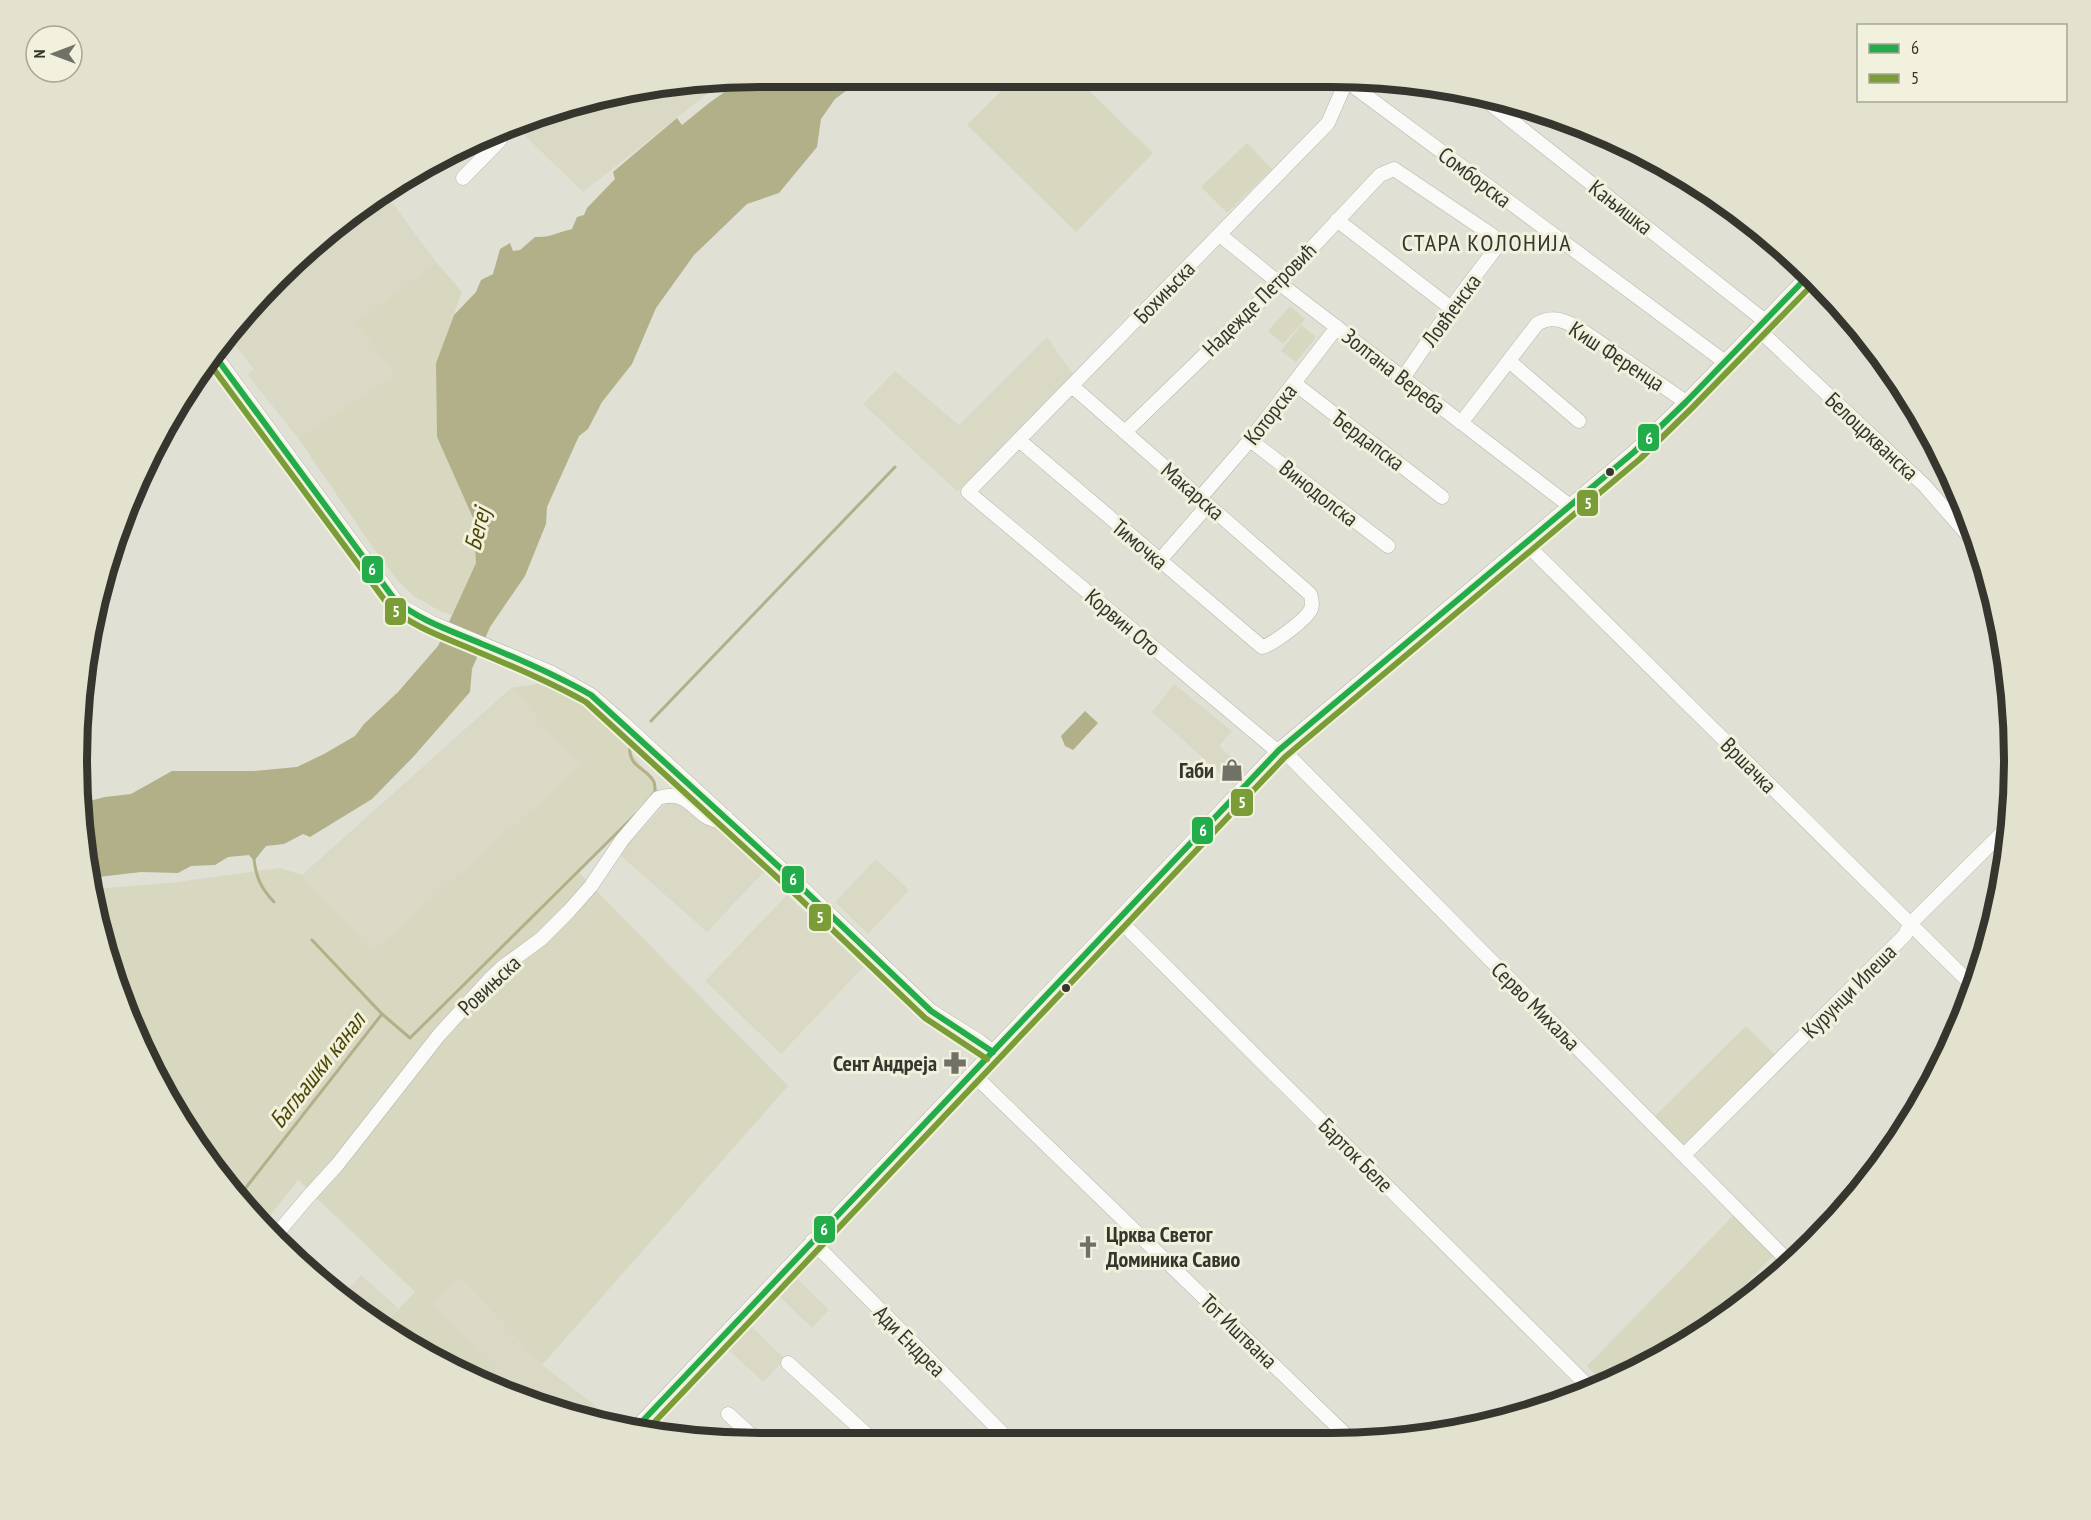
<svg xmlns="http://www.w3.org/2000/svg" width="2091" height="1520" font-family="'PT Sans Narrow',sans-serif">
<rect width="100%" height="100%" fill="#e0e0d5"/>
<path fill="#dad9c5" d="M723 81 583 192 513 124 583 100Z
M383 190 436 262 356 322 394 374 298 438 247 374 254 369 228 336 246 310Z
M1047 337 1073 374 1004 444 974 479 957 491 863 404 895 371 959 425Z
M1174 684 1232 731 1219 746 1246 770 1233 785 1152 712Z
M511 688 580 766 371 953 302 875Z
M672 797 732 825 771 864 707 932 619 854Z
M876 859 909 890 868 934 835 902Z
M787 895 863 967 781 1054 705 981Z
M317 1261 348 1289 361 1275 398 1308 382 1326 344 1302 309 1269Z
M795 1277 829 1310 812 1328 778 1295Z
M458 1278 542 1365 592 1403 617 1426 583 1420 520 1396 431 1307Z
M751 1326 785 1359 763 1382 729 1350Z"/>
<path fill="#d8d7c0" d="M1015 77H1075L1153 153 1076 232 967 125Z
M1247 143 1272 169 1227 213 1201 187Z
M436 262 462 292 436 363 437 437 473 518 476 563 452 615 440 611 415 597 398 581 374 549 298 438 394 374 356 322Z
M1290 306 1305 319 1283 344 1268 331Z
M1301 325 1316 337 1296 362 1281 351Z
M544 683C599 700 626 745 658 789L577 871 788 1086 542 1365 459 1278 432 1306 520 1396 457 1373 382 1326 415 1292 298 1180 262 1226 246 1210 192 1139 129 1022 93 889 170 883 280 868 302 875 372 952 580 766 511 688Z
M1746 1026 1778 1058 1687 1148 1655 1116Z
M1734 1215 1774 1255 1695 1336 1673 1352 1606 1385 1587 1366Z"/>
<path fill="#b2b089" d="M760 77H860L854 85 835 99 821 119 817 147 779 193 747 204 694 255 656 308 632 364 602 402 588 429 579 436 547 507 546 524 525 576 490 627 472 669 470 692 414 756 372 799 310 837 303 834 284 844 266 846 254 861 249 855 228 857 215 865 191 866 178 873 141 872 90 878 82 849V803L105 797 131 794 172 771H253L297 767 324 754 355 736 364 724 398 692 438 646 476 563 473 518 437 437 436 363 454 315 476 292 481 280 493 274 500 249 510 243 513 251 520 250 535 237C550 238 558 232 572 229L577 217 584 215 587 208 615 179 613 172 677 118 682 125 709 103 743 79Z
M1085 711 1098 723 1073 750 1065 746 1061 736Z"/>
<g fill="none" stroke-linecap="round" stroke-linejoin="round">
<path stroke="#b2b089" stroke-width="3" d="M651 721 895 467
M630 743C627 769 646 766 654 782 655 785 655 789 655 792L652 795
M254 859C256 878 261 888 274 902
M382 1014 410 1038 636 814
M237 1199 382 1014 312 940"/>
<g stroke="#b6b6ae" stroke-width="15">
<path id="minor" d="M1341 77 1725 362
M1346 82 1328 123 968 492 1271 746 1291 758 1791 1264
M1478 94 1765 321
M463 178 500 140 502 127
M1337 220 1451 308
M1220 235 1279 283 1570 506
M1758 329 1924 485 1981 550
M215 356 395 600 406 609 432 623 552 673 591 695 622 722 799 885 931 1011 979 1041 993 1052
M1509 361 1579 421
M1294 383 1442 497
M1461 423 1537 324C1551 315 1563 320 1577 327L1686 402
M1125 432 1279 283 1380 175 1394 169 1492 235 1498 241 1496 248 1451 308 1403 378
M1019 440 1262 647C1272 645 1307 619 1311 609 1313 603 1312 599 1310 594L1072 386
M1250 440 1388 546
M1200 498 1250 440 1337 327
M1526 544 1973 986
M1160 560 1208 505
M1119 920 1593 1391
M973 1074 1349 1438
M1684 1155 1905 935 1910 924 2010 825
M274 1237 307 1198 337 1165 439 1035 490 979 504 966 541 939 569 911 591 886 622 840 658 798C693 786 697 825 723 820L726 817
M812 1241 1009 1440
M788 1363 874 1441
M728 1414 759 1442
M635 1429 1279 750 1634 452 1686 402 1810 274"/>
</g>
<use href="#minor" stroke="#fafaf9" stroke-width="14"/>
<g stroke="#f2f1dd" stroke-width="10">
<path id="bus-1" d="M215 356 395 600C420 621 452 631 482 644 519 659 556 675 591 695L799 885 931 1011 993 1052
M635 1429 1279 750 1634 452 1686 402 1810 274"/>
</g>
<g stroke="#f2f1dd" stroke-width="10">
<path id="bus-2" d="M210 364 389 606C414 628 446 638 476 651 514 667 550 682 586 702L793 892 925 1018 987 1059
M646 1431 1285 757 1640 459 1692 408 1816 281"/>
</g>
<use href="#bus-1" stroke="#23ac4a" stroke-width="6"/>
<use href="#bus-2" stroke="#7b9d38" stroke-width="6"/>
</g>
<defs>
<g id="shop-bare" transform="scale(1.8)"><path d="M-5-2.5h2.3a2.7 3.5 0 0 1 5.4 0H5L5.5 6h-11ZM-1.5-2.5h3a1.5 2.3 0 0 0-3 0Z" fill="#727168" stroke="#f2f1dd" stroke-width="2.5" paint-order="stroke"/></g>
<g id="pharmacy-bare" transform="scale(1.8)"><path d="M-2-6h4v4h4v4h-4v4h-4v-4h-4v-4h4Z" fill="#727168" stroke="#f2f1dd" stroke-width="2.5" paint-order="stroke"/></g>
<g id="church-bare" transform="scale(1.8)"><path d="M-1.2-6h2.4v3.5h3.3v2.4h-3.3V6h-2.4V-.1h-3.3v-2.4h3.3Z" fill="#727168" stroke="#f2f1dd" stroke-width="2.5" paint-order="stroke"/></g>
</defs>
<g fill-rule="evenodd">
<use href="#shop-bare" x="1232" y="770"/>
<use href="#pharmacy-bare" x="955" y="1063"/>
<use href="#church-bare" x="1088" y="1247"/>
</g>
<g fill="#36352e" stroke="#f2f1dd" stroke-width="2">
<circle cx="1610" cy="472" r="5"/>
<circle cx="1066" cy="988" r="5"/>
</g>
<g text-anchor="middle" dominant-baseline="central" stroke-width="6" stroke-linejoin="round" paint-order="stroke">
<g font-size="22" fill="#36352e" stroke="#f2f1dd">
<text transform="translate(1475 177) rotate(37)">Сомборска</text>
<text transform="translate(1621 207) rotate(38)">Кањишка</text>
<text transform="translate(1164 292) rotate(-46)">Бохињска</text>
<text transform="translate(1259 299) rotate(-45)">Надежде Петровић</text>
<text transform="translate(1451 310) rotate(-54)">Ловћенска</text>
<text transform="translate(1617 356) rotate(33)">Киш Ференца</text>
<text transform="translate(1394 371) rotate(38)">Золтана Вереба</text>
<text transform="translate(1270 414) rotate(-52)">Которска</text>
<text transform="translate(1872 436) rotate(43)">Белоцркванска</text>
<text transform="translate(1368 440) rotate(37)">Ђердапска</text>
<text transform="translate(1193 491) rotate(41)">Макарска</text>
<text transform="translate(1319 493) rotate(38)">Винодолска</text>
<text transform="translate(1140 544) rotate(40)">Тимочка</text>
<text transform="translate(1123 622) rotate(40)">Корвин Ото</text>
<text transform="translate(1749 765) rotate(45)">Вршачка</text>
<text transform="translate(489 985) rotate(-43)">Ровињска</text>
<text transform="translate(1849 991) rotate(-45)">Курунци Илеша</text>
<text transform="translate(1536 1006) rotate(45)">Серво Михаља</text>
<text transform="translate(1356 1155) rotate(45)">Барток Беле</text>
<text transform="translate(1239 1331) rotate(44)">Тот Иштвана</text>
<text transform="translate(910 1341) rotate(45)">Ади Ендреа</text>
</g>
<g font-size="22" font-weight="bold" fill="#36352e" stroke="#f2f1dd" text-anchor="end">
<text x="1214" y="770">Габи</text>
<text x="937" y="1063">Сент Андреја</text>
<text x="1106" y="1234" text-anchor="start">Црква Светог<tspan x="1106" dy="25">Доминика Савио</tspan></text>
</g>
<g font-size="24" letter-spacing="1.5" fill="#36352e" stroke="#f2f1dd">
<text x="1487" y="242">СТАРА КОЛОНИЈА</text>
</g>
<g font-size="24" font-style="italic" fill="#4e4806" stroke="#f2f1dd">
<text transform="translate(477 529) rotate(-76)">Бегеј</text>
<text transform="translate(317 1070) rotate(-52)">Багљашки канал</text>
</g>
</g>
<path d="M0 0H2091V1520H0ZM760 87H1331A673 673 0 0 1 2004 760V760A673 673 0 0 1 1331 1433H760A673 673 0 0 1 87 760V760A673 673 0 0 1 760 87Z" fill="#e3e2cf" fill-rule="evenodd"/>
<path fill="none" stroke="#36352e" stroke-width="8" d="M760 87H1331A673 673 0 0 1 2004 760V760A673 673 0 0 1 1331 1433H760A673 673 0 0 1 87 760V760A673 673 0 0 1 760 87Z"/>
<g stroke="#f2f1dd" stroke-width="2">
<rect x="1637" y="423" width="23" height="29" rx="6" fill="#23ac4a"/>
<rect x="1576" y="489" width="23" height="28" rx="6" fill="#7b9d38"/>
<rect x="361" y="555" width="23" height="29" rx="6" fill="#23ac4a"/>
<rect x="384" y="597" width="23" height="29" rx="6" fill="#7b9d38"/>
<rect x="1230" y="788" width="24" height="29" rx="6" fill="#7b9d38"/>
<rect x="1191" y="816" width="23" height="29" rx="6" fill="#23ac4a"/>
<rect x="781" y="865" width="24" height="29" rx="6" fill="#23ac4a"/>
<rect x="808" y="903" width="24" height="29" rx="6" fill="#7b9d38"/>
<rect x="813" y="1215" width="23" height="29" rx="6" fill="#23ac4a"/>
</g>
<g font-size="16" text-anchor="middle" font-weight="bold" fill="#fff">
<text x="1649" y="444">6</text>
<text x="1588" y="509">5</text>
<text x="372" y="575">6</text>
<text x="396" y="617">5</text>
<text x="1242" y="808">5</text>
<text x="1203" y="836">6</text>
<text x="793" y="885">6</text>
<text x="820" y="923">5</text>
<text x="824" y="1235">6</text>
</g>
<rect x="1857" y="24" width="210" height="78" fill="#f2f1dd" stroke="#a7a697" stroke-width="1.5"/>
<rect x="1869" y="44" width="30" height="9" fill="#23ac4a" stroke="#a7a697" stroke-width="1.5"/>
<text x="1911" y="54" font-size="18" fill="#36352e">6</text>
<rect x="1869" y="74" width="30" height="9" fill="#7b9d38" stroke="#a7a697" stroke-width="1.5"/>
<text x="1911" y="84" font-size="18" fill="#36352e">5</text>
<g transform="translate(54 54) rotate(270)"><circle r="28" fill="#f2f1dd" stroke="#a7a697" stroke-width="1.5"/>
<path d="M0-4.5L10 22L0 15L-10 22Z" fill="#727168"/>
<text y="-9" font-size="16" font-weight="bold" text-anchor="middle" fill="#36352e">N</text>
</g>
</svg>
